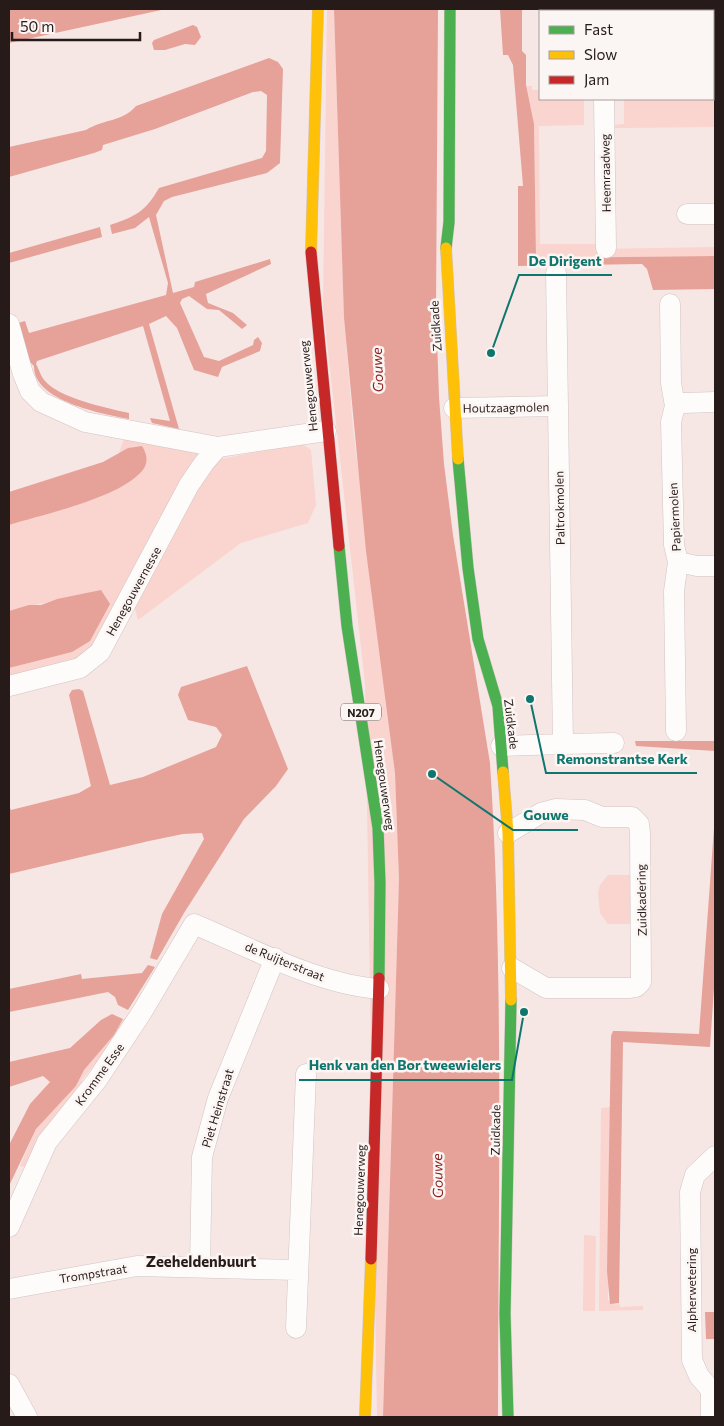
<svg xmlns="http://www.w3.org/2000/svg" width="724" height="1426" font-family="Commissioner,sans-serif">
<rect width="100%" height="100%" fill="#f6e7e5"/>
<path fill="#fad4ce" d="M327 9H334L344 318 353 428 395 773 399 879 383 1417H377L365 683 323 306Z
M713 83H715V127L612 128 613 125 624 124V99H713Z
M526 86H532V90H540V99H584V125L539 126 540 244H595L596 249 715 247V256L536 258 534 124Z
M125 436 196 448 197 455 93 647 80 658 9 679V668L72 652 57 599C41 605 25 606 9 611V525C54 511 105 501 142 470L128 448 119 453Z
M301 443 311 450 316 505 308 523 241 543 138 620 134 605 201 479 221 459Z
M608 875H636V924H608L600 913 598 893 600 885Z
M123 1019 125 1020 100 1066 96 1063 81 1081 85 1084 43 1131 25 1167 20 1166 36 1129 76 1086 84 1070 114 1035Z
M610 1107 608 1300 616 1305 619 1303 620 1307 643 1306V1310L599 1311 601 1108Z
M584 1235 596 1236 595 1311H583Z"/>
<path fill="#e6a199" d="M9 9H166L9 43Z
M334 9H438L436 309 439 397 444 464 453 535 490 763C504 980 498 1199 498 1417H383L399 879 395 773 366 551 344 318Z
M500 9H522V51L526 55V85L534 124 536 258 715 256V289L653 290 647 269 642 264 518 266V186H523L513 65 508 55H503Z
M193 25 197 27 201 37 195 45 185 44 165 50H154L152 43 154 40Z
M269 58 278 62 283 69 280 163 267 173 172 197 164 201 156 215 173 293 194 287 195 282 270 259 271 264 206 294 208 303 233 313 247 325 242 329 219 310 207 309 189 296 182 299 180 303 204 357 219 361 253 345 254 340 258 337 262 343 260 351 222 367 218 377 194 370 177 328 166 316 149 324 179 429 152 423 150 418 170 421 143 326 37 361 36 364C39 369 41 377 45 381 59 398 107 408 129 413V419C103 414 33 401 34 366L27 359 18 323 25 321 29 333 166 295 168 283 149 217 135 228 112 234 110 225C135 217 146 211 159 188L262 158 266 151 267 95 261 91 253 92 155 129 103 145 102 150 94 153 9 177V147L86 130C104 119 122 122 136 106Z
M100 227 102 237 9 263V253Z
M142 446C147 454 149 463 142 471 119 498 44 514 9 525V492L103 462 128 448Z
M101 590 110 604 90 641 72 652 9 668V611L29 605H41L57 599Z
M247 666 288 769 276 786 244 819 184 913 157 960 150 958 162 914 204 839 202 833 183 834 149 841 9 874V806L11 810 79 793 91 786 69 695 72 690 79 689 83 691 110 785 143 777 216 747 222 735 216 727 188 720 178 695 181 687Z
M635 741H715V751L636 746Z
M715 814V974L710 1047 623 1042 619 1303 610 1304 607 1271 611 1036 613 1031H618L699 1034Z
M148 965 155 967 128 1010 118 1005 115 997 108 992 9 1012V989L81 974 82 979 142 973Z
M112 1014 123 1019 114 1035 84 1070 76 1086 36 1129 9 1186V1145L30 1104 50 1082 43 1076 9 1087V1062L70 1048 101 1020Z
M705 1312H715V1339H706Z"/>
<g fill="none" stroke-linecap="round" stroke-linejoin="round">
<g stroke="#d1c4c3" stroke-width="21">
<path id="street" d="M713 64H715
M604 99 606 248
M687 214H715
M670 304 671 383 675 406 671 422 674 545 678 562 674 591 676 731
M9 324 23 374 30 391 41 402 85 422 218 447 326 431
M675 406 683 403 715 402
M454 408 557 406
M678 562 697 566H715
M9 686 80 668 100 652 189 485 204 463 218 447
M563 744 614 743
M501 746 563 744 556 273
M508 833 541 813 556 809 585 810 602 817H632L639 824 640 833 641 982 636 987 630 988H546L512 968
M9 1227 47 1142 97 1080 142 1012 194 924C251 948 317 984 379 989
M200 1266 202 1157 218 1098 275 958
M9 1289 137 1266 298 1270
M296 1328 306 1074
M9 1384 27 1417
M711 1417V1390L699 1376 692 1360 690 1192 695 1175 715 1156"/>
</g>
<g stroke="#d1c4c3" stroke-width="12">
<path id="fast" d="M446 248 449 222 450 9
M458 459 468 568 478 639 498 706 503 772
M339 546 347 626 378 828 380 883 379 978
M508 1417 505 1314 511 1000"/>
</g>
<g stroke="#d1c4c3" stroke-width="12">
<path id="slow" d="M446 248 458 459
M311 252 318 9
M503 772 508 833 511 1000
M365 1417 371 1259"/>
</g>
<g stroke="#d1c4c3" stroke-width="12">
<path id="jam" d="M311 252 339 546
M371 1259 379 978"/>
</g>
<use href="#street" stroke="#fefbfb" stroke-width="20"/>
<use href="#fast" stroke="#4caf50" stroke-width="11"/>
<use href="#slow" stroke="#ffc107" stroke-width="11"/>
<use href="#jam" stroke="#c62828" stroke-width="11"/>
</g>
<g text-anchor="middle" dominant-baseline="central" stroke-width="5" stroke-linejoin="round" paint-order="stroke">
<rect fill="#fbf5f3" stroke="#665c5a" stroke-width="1" x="341" y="703.5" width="40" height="17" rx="4"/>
<g font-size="11" font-weight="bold" fill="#261b19">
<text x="361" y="712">N207</text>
</g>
<g font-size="12" fill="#261b19" stroke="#fbf5f3">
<text transform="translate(605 173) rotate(-91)">Heemraadweg</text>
<text transform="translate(435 326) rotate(-94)">Zuidkade</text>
<text transform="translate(308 386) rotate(-96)">Henegouwerweg</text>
<text transform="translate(506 407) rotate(-1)">Houtzaagmolen</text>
<text transform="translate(559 508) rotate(-91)">Paltrokmolen</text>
<text transform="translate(674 517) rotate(-93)">Papiermolen</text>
<text transform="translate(133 591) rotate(-61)">Henegouwernesse</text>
<text transform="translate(512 724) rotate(83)">Zuidkade</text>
<text transform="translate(385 785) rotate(82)">Henegouwerweg</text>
<text transform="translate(641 900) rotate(-91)">Zuidkadering</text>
<text transform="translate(285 961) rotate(22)">de Ruijterstraat</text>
<text transform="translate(99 1074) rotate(-54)">Kromme Esse</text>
<text transform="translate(217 1108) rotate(-73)">Piet Heinstraat</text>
<text transform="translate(495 1130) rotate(-89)">Zuidkade</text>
<text transform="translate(359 1190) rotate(-88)">Henegouwerweg</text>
<text transform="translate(93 1273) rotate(-9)">Trompstraat</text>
<text transform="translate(691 1290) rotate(-90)">Alpherwetering</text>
</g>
<g font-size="14" font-style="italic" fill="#8a1d19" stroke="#fbf5f3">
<text transform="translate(377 370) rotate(-92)">Gouwe</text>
<text transform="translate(437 1176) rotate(-91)">Gouwe</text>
</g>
<g font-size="15" font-weight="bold" fill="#261b19" stroke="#fbf5f3">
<text x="201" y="1261">Zeeheldenbuurt</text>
</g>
</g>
<path fill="none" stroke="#0f766e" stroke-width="2" d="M491 353L519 275H612M530 699L546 773H697M432 774L513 830H578M524 1012L512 1080H299"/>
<g fill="#0f766e" stroke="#fbf5f3" stroke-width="2">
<circle cx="491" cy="353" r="5"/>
<circle cx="530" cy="699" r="5"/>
<circle cx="432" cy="774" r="5"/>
<circle cx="524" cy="1012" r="5"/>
</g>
<g font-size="14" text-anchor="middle" font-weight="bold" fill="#0f766e" stroke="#fbf5f3" stroke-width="5" stroke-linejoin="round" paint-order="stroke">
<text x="565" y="266">De Dirigent</text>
<text x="622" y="764">Remonstrantse Kerk</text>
<text x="546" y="820">Gouwe</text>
<text x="405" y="1070">Henk van den Bor tweewielers</text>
</g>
<rect width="724" height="1426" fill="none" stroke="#261b19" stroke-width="20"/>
<rect x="539" y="10" width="175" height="90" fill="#fbf5f3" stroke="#a69e9c"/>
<rect x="549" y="26" width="25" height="8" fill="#4caf50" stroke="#a69e9c"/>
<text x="584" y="35" font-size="15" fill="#261b19">Fast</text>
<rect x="549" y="51" width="25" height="8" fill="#ffc107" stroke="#a69e9c"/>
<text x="584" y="60" font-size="15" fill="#261b19">Slow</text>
<rect x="549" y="76" width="25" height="8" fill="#c62828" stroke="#a69e9c"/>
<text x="584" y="85" font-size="15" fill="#261b19">Jam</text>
<path d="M12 32v8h128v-8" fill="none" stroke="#261b19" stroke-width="2.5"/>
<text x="20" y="32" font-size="15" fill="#261b19" stroke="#fbf5f3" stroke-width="4" paint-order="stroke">50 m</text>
</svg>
